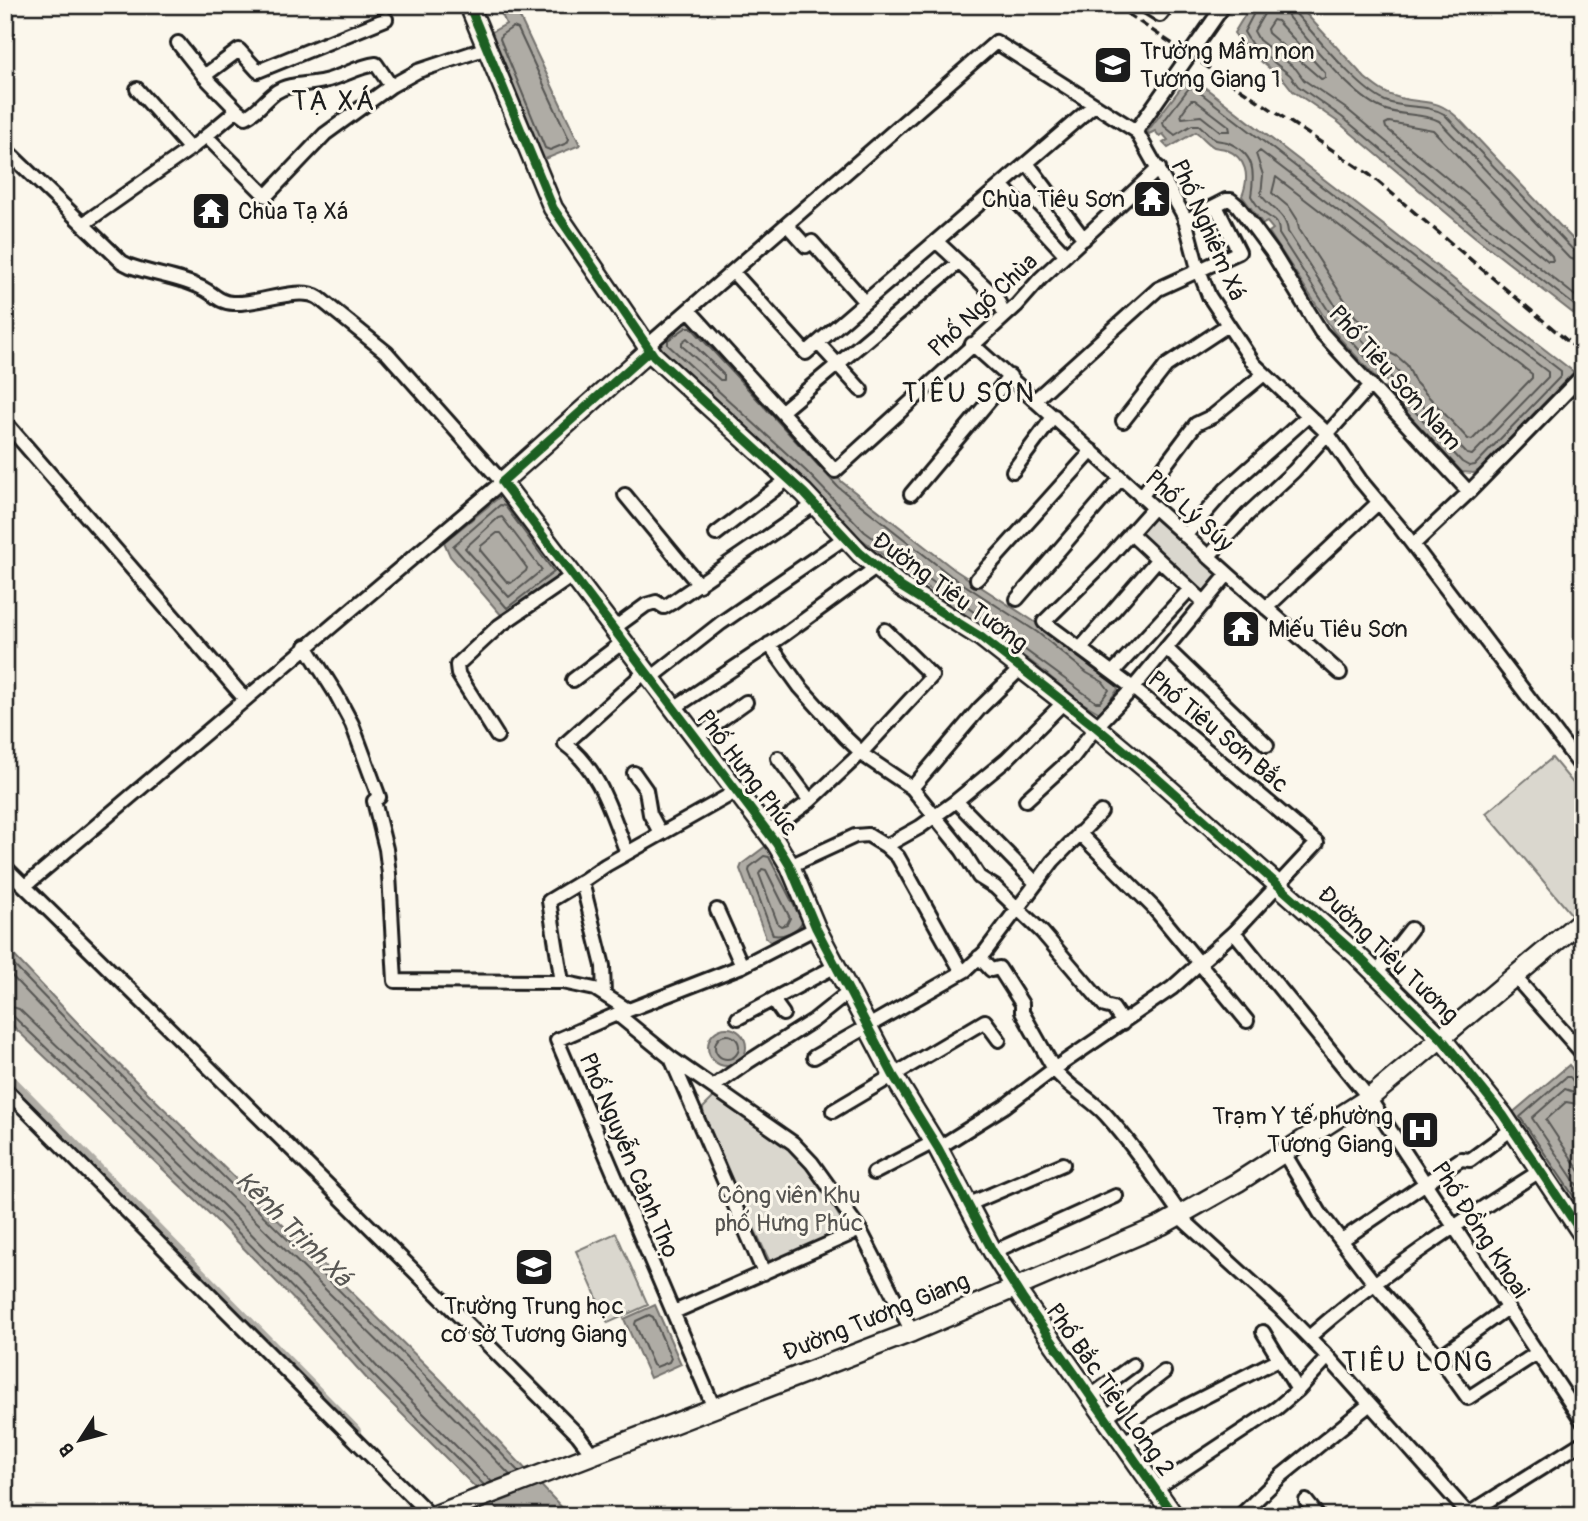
<svg xmlns="http://www.w3.org/2000/svg" width="1588" height="1521" font-family="Pangolin,sans-serif">
<rect width="100%" height="100%" fill="#fbf7ec"/>
<filter id="ink" filterUnits="userSpaceOnUse"><feTurbulence type="fractalNoise" baseFrequency=".0143" numOctaves="2"/><feDisplacementMap in="SourceGraphic" scale="14" xChannelSelector="R" yChannelSelector="G"/><feConvolveMatrix kernelMatrix="1 2 1 2 8 2 1 2 1" color-interpolation-filters="sRGB"/></filter>
<g filter="url(#ink)">
<path fill="#dad7ce" stroke="#7b7a75" stroke-width="2" d="M1153 512 1221 575 1203 597 1134 533Z
M1552 758 1583 795V904L1571 914 1486 813Z
M714 1097H718L796 1153 811 1169 821 1185 842 1221 843 1231 840 1233 777 1262 769 1260 704 1122 703 1108Z
M616 1233 648 1305 608 1323 576 1251Z"/>
<path fill="#afaca5" stroke="#74726e" stroke-width="2" d="M498 5H514L580 145 543 160 490 33 506 24Z
M1251 5H1298L1365 78C1376 87 1386 95 1400 98 1427 105 1435 97 1458 118L1583 250V321L1474 236 1338 122 1293 91 1285 81 1246 49 1234 33Z
M1190 76 1574 372 1479 470 1474 473 1462 472 1384 388 1389 384 1382 377 1378 380 1334 332 1269 232 1273 229 1267 222 1263 224 1242 196C1250 176 1247 158 1225 149 1222 148 1218 148 1214 147 1208 144 1202 136 1196 132L1168 148 1163 143 1168 140 1163 134 1159 136 1155 131 1149 134 1147 132Z
M690 316 842 482 955 570 1041 626 1092 668 1116 685 1118 689 1100 713 1081 702 1033 663 948 603 860 538 801 476 662 349 657 343Z
M502 495 562 571 561 577 508 616H502L450 556 444 542Z
M770 843 812 925 773 944 766 938 740 869 742 864Z
M5 946 92 1038 440 1379 570 1516H506L493 1505 368 1380 313 1319 213 1217 18 1031 5 1018Z
M708 1047a19 19 0 1 1 38 0a19 19 0 1 1-38 0Z
M1569 1065 1583 1082V1223L1510 1115Z
M655 1305 681 1364 650 1378 624 1319Z"/>
<g fill="none" stroke-linecap="round" stroke-linejoin="round">
<path stroke="#575653" stroke-width="2" d="M1256 5 1255 11 1244 32 1252 45 1290 75 1298 86 1342 117 1479 231 1583 312
M1265 5 1264 14 1254 31 1259 40 1296 69 1304 80 1348 110 1485 224 1583 302
M1284 5 1289 18C1313 45 1350 94 1381 108 1399 117 1422 112 1439 121L1569 258 1583 263
M1293 5 1295 13C1317 37 1357 88 1385 101 1404 109 1427 104 1444 114L1575 252 1583 254
M1273 20 1277 21 1325 73V78L1321 79 1268 33 1267 29Z
M513 27 518 29 569 139 567 143 550 150 545 148 500 39 501 35Z
M1189 88H1194L1561 371V376L1475 465 1469 466 1462 462 1395 390C1394 378 1389 372 1377 370L1339 327 1279 234C1279 217 1271 221 1262 211 1258 207 1254 201 1251 196 1255 171 1255 154 1227 142 1223 141 1219 141 1216 140 1210 137 1204 129 1199 125H1192L1175 135 1164 126 1163 122Z
M1191 100H1195L1229 126 1230 131H1220L1201 116 1182 118 1181 114Z
M1389 122 1433 130 1552 256 1553 261H1548L1386 128 1385 124Z
M1260 151 1548 372V377L1472 455 1467 454 1405 387 1399 372 1391 364 1381 361 1346 322 1288 232C1286 213 1271 209 1261 195L1263 175 1256 154Z
M1276 177 1532 374V378L1472 440 1468 439 1415 382 1407 365 1398 357 1386 351 1355 316 1299 229 1297 219 1290 208 1272 193Z
M687 327H691L838 487 951 576 1037 632 1087 673 1103 682 1109 690 1100 702H1096L865 532 806 471 668 345V340Z
M687 338 724 375V380H720L682 346V342Z
M500 505 505 506 554 572 507 608 453 546Z
M502 517 542 570 509 597 465 548 498 518Z
M497 533H501L527 568 526 571 511 583 507 582 480 550 481 546Z
M762 869 766 870 790 918 787 924 781 926 778 924 759 874Z
M802 921 769 857 764 856 750 867 749 871 773 935C783 937 798 931 802 922
M5 956C172 1132 351 1296 519 1472
M5 969C169 1142 345 1303 510 1475
M5 1005 19 1009 224 1206 324 1308 379 1369 492 1482
M5 1014 13 1016 218 1212 318 1314 373 1375 484 1485
M715 1047a12 12 0 1 1 24 0a12 12 0 1 1-24 0Z
M1583 1086 1576 1085 1570 1077H1566L1520 1117 1583 1210
M1583 1095 1565 1089 1532 1118 1583 1194
M1583 1105 1566 1102 1546 1120 1583 1176
M649 1315 653 1317 671 1358 669 1362 656 1367 653 1365 635 1324 636 1321Z"/>
<path stroke="#afaca5" stroke-width="12" d="M5 1075 355 1431"/>
<g stroke="#1c1c1c" stroke-width="18">
<path id="street" d="M1144 5 1160 15 1168 5
M178 43 204 76
M137 89 190 149
M237 110 204 76 239 50 258 71 386 19
M1136 131 1224 5
M206 136 266 196 325 134 391 86 418 71 487 48
M5 149 122 262 130 266C154 275 182 277 204 289 214 294 220 303 233 303 258 305 299 285 319 298L387 353 502 482 25 886
M1027 163 1084 239
M1001 185 1066 255
M1185 221 1226 200H1231L1238 206 1272 252 1321 332 1469 492 1413 545
M83 224 194 146 237 110 246 117C258 111 265 100 276 92 289 83 308 85 324 81 342 77 358 66 376 64L391 86
M787 225 806 246 812 242 865 302
M936 241 996 297 1005 315
M733 272 806 353 1093 106
M689 310 835 471 1017 305 1040 279 1159 168
M818 343 861 390
M972 344 1228 574 1133 688 1096 727 1073 757 1026 800
M647 346 996 42 1136 131 1184 216 1197 265 1209 296 1254 364 1328 434 1360 480 1401 529 1583 769
M1036 399 1158 289 1239 252 1216 206
M782 411 958 263
M1123 421 1166 366 1228 325
M5 422 245 699
M1013 471 1054 416
M1469 492 1581 377
M911 494 1010 376
M625 495 699 585
M1141 497 1196 424 1213 416 1264 374
M1153 508 1103 564 1044 622 1133 688 1317 843 1234 932 1172 988 1054 1069C1069 1089 1090 1097 1106 1115 1134 1146 1157 1181 1181 1215
M1130 533 1205 603
M716 534 788 479
M1185 536 1226 489 1308 416
M1208 557 1248 514 1294 471 1371 385
M1228 574 1340 673
M977 579 1092 451
M1017 599 1121 478
M1266 608 1379 502
M613 629 646 605 656 602 664 607 671 603 815 504
M769 644 800 687 845 737 866 757 912 788 962 850 979 877 995 887 1042 932 1105 1006 1113 1008 1123 1023
M306 646 336 694 352 724 379 797 374 801 386 849 389 874 395 981 562 982 595 989 628 1010
M1166 648 1267 745
M1080 649 1158 559
M1113 672 1190 589
M651 678 721 623 846 537
M573 680 623 642
M674 708 785 634 877 567
M497 736 458 674 457 665 499 626 572 576
M697 737 746 702
M778 758 810 801
M634 773 646 790 650 814 661 834
M912 788 980 708 1021 668
M768 832 810 801 861 753 932 676 885 630
M1079 833 1153 907 1247 1021
M886 846 920 827 956 801
M627 853C612 815 600 769 565 744L646 671
M790 866 855 836 868 835 886 846 898 857 962 972
M5 867C197 1055 388 1244 578 1435L593 1455
M582 882 603 966 604 994
M1036 883 956 801 1006 760 1064 702
M717 910 742 966
M1234 932 1369 1098 1583 1422
M1376 974 1411 929
M1515 977 1583 1054
M562 982 549 901 584 880 606 865 737 791
M773 1000 783 1014
M621 1013 742 966 816 928
M738 1018 836 966
M814 1057 966 970 985 952 1053 861 1101 812
M671 1058 764 1273
M713 1087 748 1062 814 1020 849 992
M5 1089 431 1516
M833 1111 985 1021 999 1040
M938 1148 1005 1106 1054 1069 1022 1012V1004L999 968 991 970 979 957
M1284 1153 1320 1213 1374 1283 1435 1352 1468 1398 1537 1353
M874 1173 934 1142
M967 1205 1063 1164
M1179 1216 1279 1307 1328 1357 1470 1516
M1342 1240 1461 1159 1470 1160 1512 1129
M993 1252 1116 1196
M674 1312 860 1230
M1263 1332 1298 1390
M1309 1337C1381 1274 1459 1222 1540 1171
M1439 1357 1507 1308
M1091 1396 1133 1365
M714 1408 557 1040 617 1014 671 1058 793 1143 812 1163 860 1230 912 1332
M1106 1417 1164 1372
M1124 1442 1173 1413 1279 1359
M1155 1489 1277 1408 1298 1390 1328 1357
M1306 1501 1318 1516
M1240 1516 1281 1476 1370 1404
M1465 1516 1583 1442"/>
</g>
<g stroke="#1c1c1c" stroke-width="23">
<path id="secondary" d="M469 5 553 208 654 356 804 493 860 553 877 567 901 587 981 637 1096 727 1157 778 1357 955 1442 1039 1503 1115 1583 1235
M650 350 502 482 776 843 790 866 816 928 893 1075 938 1148 993 1252 1022 1298 1174 1516
M433 1516 912 1332 1162 1225 1238 1182 1373 1095 1583 919"/>
</g>
<use href="#street" stroke="#fbf7ec" stroke-width="12"/>
<use href="#secondary" stroke="#fbf7ec" stroke-width="18"/>
<path stroke="#1c1c1c" stroke-width="3.5" stroke-dasharray="10 5" stroke-linecap="butt" d="M1114 5 1370 175 1583 354"/>
<g stroke="#fbf7ec" stroke-width="13">
<path id="cycleway" d="M469 5 553 208 654 356 804 493 860 553 877 567 901 587 981 637 1096 727 1157 778 1357 955 1442 1039 1503 1115 1583 1235
M650 350 502 482 776 843 790 866 816 928 893 1075 938 1148 993 1252 1022 1298 1174 1516"/>
</g>
<use href="#cycleway" stroke="#1b5e20" stroke-width="9"/>
</g>
</g>
<defs>
<g id="school-square" transform="scale(2.0125)"><rect x="-9" y="-9" width="18" height="18" rx="4" fill="#1c1c1c" stroke="#fbf7ec"/><path d="M0-5L7-2L0 1L-7-2ZM-4 1L0 2.5L4 1V4Q0 6-4 4Z" fill="#fff"/></g>
<g id="temple-square" transform="scale(2.0125)"><rect x="-9" y="-9" width="18" height="18" rx="4" fill="#1c1c1c" stroke="#fbf7ec"/><path d="M0-6L5-2H3V0L6.5 2.5H4V6H1.5V3h-3V6H-4V2.5H-6.5L-3 0V-2H-5Z" fill="#fff"/></g>
<g id="hospital-square" transform="scale(2.0125)"><rect x="-9" y="-9" width="18" height="18" rx="4" fill="#1c1c1c" stroke="#fbf7ec"/><path d="M-5-5h3v3.5h4V-5h3V5h-3V1.5h-4V5h-3Z" fill="#fff"/></g>
</defs>
<g fill-rule="evenodd">
<use href="#school-square" x="1113" y="65"/>
<use href="#temple-square" x="1152" y="199"/>
<use href="#temple-square" x="211" y="211"/>
<use href="#temple-square" x="1241" y="629"/>
<use href="#hospital-square" x="1420" y="1130"/>
<use href="#school-square" x="534" y="1267"/>
</g>
<g text-anchor="middle" dominant-baseline="central" stroke-width="6" stroke-linejoin="round" paint-order="stroke">
<g font-size="24" fill="#1c1c1c" stroke="#fbf7ec" text-anchor="start">
<text x="1140" y="51">Trường Mầm non<tspan x="1140" dy="28">Tương Giang 1</tspan></text>
<text x="1125" y="199" text-anchor="end">Chùa Tiêu Sơn</text>
<text x="238" y="211">Chùa Tạ Xá</text>
<text x="1268" y="629">Miếu Tiêu Sơn</text>
<text x="1393" y="1116" text-anchor="end">Trạm Y tế phường<tspan x="1393" dy="28">Tương Giang</tspan></text>
<text x="534" y="1306" text-anchor="middle">Trường Trung học<tspan x="534" dy="28">cơ sở Tương Giang</tspan></text>
</g>
<g font-size="24" fill="#1c1c1c" stroke="#fbf7ec">
<text transform="translate(1208 230) rotate(66)">Phố Nghiêm Xá</text>
<text transform="translate(983 305) rotate(-43)">Phố Ngõ Chùa</text>
<text transform="translate(1395 378) rotate(48)">Phố Tiêu Sơn Nam</text>
<text transform="translate(1189 511) rotate(42)">Phố Lý Súy</text>
<text transform="translate(950 592) rotate(36)">Đường Tiêu Tương</text>
<text transform="translate(1218 732) rotate(40)">Phố Tiêu Sơn Bắc</text>
<text transform="translate(747 773) rotate(53)">Phố Hưng Phúc</text>
<text transform="translate(1388 955) rotate(44)">Đường Tiêu Tương</text>
<text transform="translate(629 1156) rotate(67)">Phố Nguyễn Cảnh Thọ</text>
<text transform="translate(1480 1230) rotate(57)">Phố Đồng Khoai</text>
<text transform="translate(876 1317) rotate(-22)">Đường Tương Giang</text>
<text transform="translate(1110 1390) rotate(55)">Phố Bắc Tiêu Long 2</text>
</g>
<g font-size="24" fill="#555451" stroke="#fbf7ec">
<text x="789" y="1195">Công viên Khu<tspan x="789" dy="28">phố Hưng Phúc</tspan></text>
</g>
<g font-size="26" font-style="italic" fill="#575653" stroke="#fbf7ec">
<text transform="translate(293 1229) rotate(45)">Kênh Trịnh Xá</text>
</g>
<g font-size="28" letter-spacing="2" fill="#1c1c1c" stroke="#fbf7ec">
<text x="334" y="101">TẠ XÁ</text>
<text x="969" y="393">TIÊU SƠN</text>
<text x="1418" y="1362">TIÊU LONG</text>
</g>
</g>
<rect width="1588" height="1521" fill="none" stroke="#fbf7ec" stroke-width="28"/>
<rect x="14" y="14" width="1560" height="1493" fill="none" stroke="#1c1c1c" stroke-width="2.5" filter="url(#ink)"/>
<g transform="translate(80 1440) rotate(234)" stroke="#fbf7ec" stroke-width="5" paint-order="stroke">
<path d="M0-5L12 26L0 18L-12 26Z" fill="#1c1c1c"/>
<text y="-10" font-size="19" font-weight="bold" text-anchor="middle" fill="#1c1c1c">B</text>
</g>
</svg>
